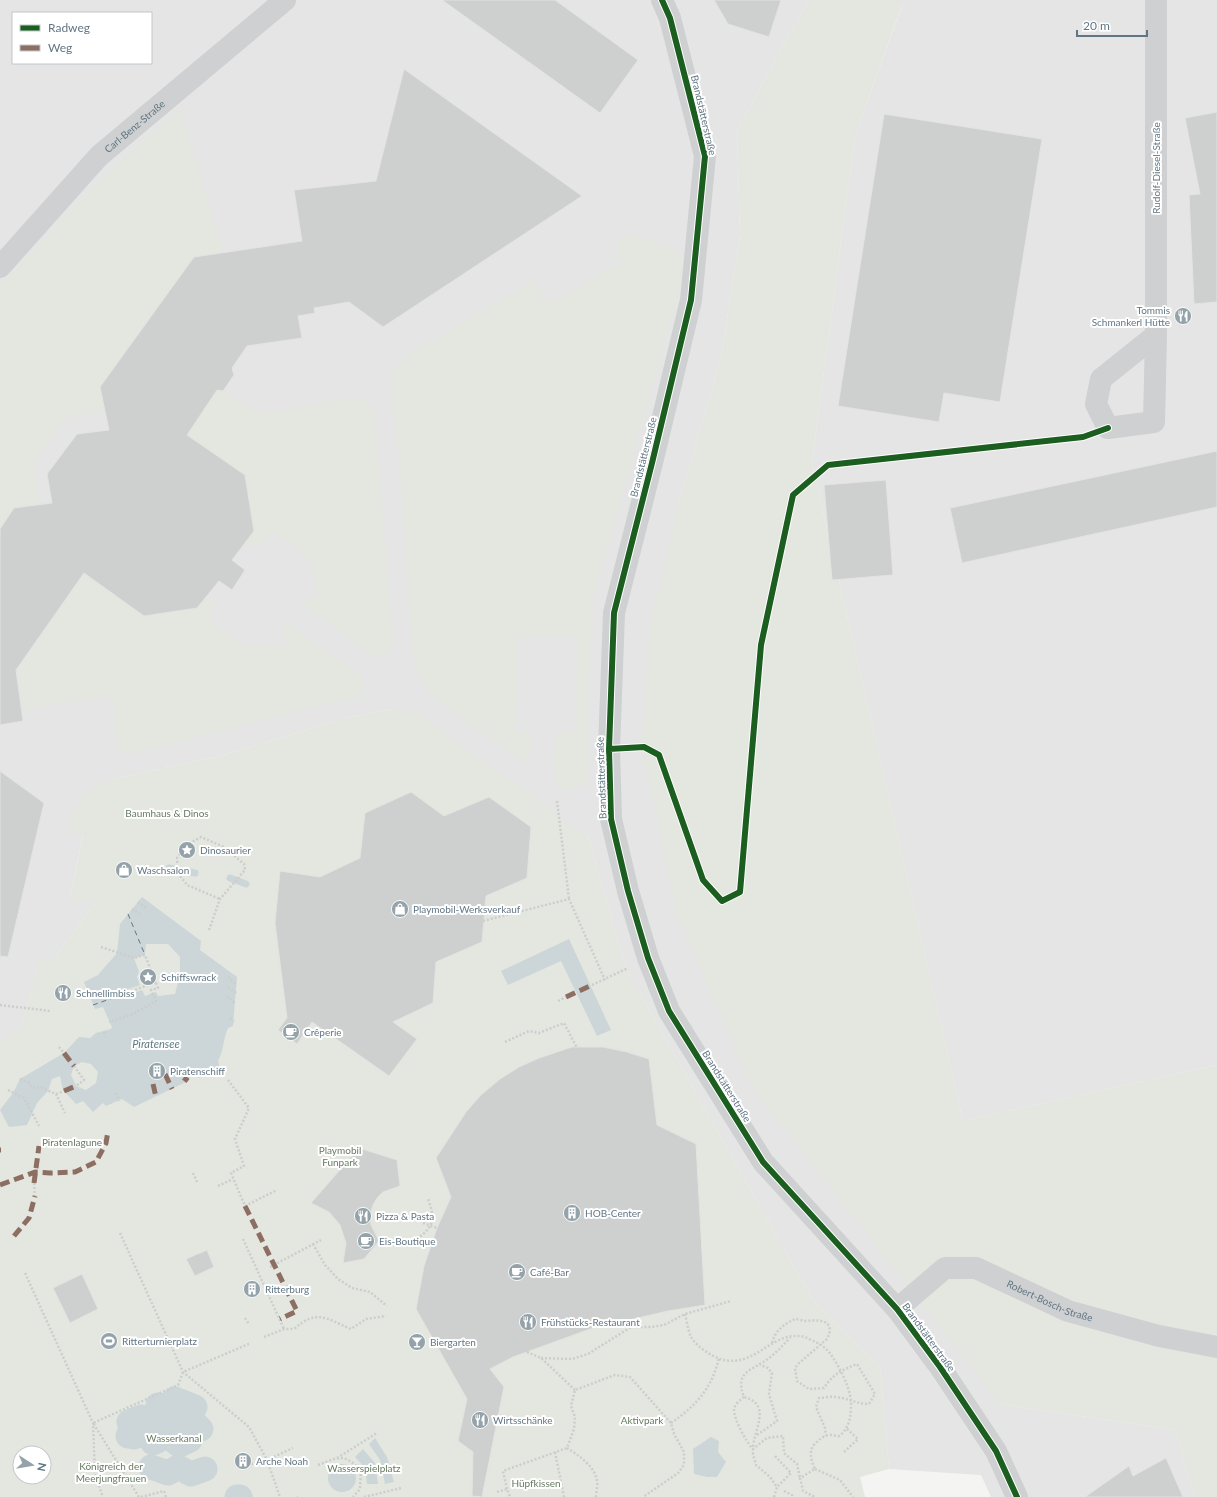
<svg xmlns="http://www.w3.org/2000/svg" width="1217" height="1497" font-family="Lato,sans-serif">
<rect width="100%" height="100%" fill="#f4f4f2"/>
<path fill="#e4e5e4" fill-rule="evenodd" d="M0 0H809L737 130 740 236 721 358 679 503 1000 1404 1175 1430 1195 1497H991L981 1475 889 1469 880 1367 812 1299 626 969 588 837 393 709 346 718 220 756 109 780 69 832 83 835 70 897 95 903 54 959 40 958 22 1025 0 1042ZM13 13H151V63H13Z
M890 0H1217V1065L963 1121 812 463 855 135 902 6Z"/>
<path fill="#e4e7e0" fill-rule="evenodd" d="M809 0H890L902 5 855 135 812 463 963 1121 1217 1065V1497H1195L1175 1430 1000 1404 752 1087 676 912 642 747 650 627 679 503 721 358 740 236 737 130Z
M180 109 223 252 194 257 100 387 104 410 66 419 33 462 40 505 14 508 0 529V286L92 188Z
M628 236 642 238 677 251 683 267 677 297 591 605 589 770 584 785 571 789H563L554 776 555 733H575L577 638 518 637 516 731 531 732 530 754 525 761 515 755 437 701 420 681 413 654 397 435 391 392 393 373 405 357 535 280 547 304 624 262 615 244Z
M217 390 223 391 263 415 333 400 358 397 368 404 375 416 393 644C389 654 386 657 375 656L301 605 300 602 318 598 311 560 272 530 261 544 242 546 254 531 245 475 187 435Z
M84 573 144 616 197 608 208 594 215 605 207 620 245 646 286 645 285 625 289 624 361 675C365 683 365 687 360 695L131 754 119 749 111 696 23 709 16 670Z
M393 709 416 713 588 837 626 969 812 1299 880 1367 889 1469 860 1477 865 1497H0V1042L22 1025 40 957 54 959 95 903 70 898 83 836 69 832 73 815 85 792 109 780 220 756 346 718ZM20 1453H44V1477H20Z"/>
<path fill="#ccd5d7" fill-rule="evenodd" d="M142 897 201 941 200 950 237 977 233 1026 228 1028C223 1039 224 1050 218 1061L220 1068 199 1078 192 1073 188 1081 134 1107 122 1099 106 1106 103 1103 93 1112 83 1101 76 1104C72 1099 64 1093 62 1086 61 1082 61 1080 60 1076L52 1079 48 1091 37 1103 27 1125 9 1127 0 1110 13 1093 20 1079 64 1053 79 1037 90 1038 96 1033 111 1029 112 1027 103 1007 95 1009 84 982 98 975 117 953 120 924ZM168 944 180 957V974L175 994 158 996 156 992 145 996 142 990 126 996 123 991 140 985 137 977 139 972 134 958 145 955 146 944ZM82 1062 91 1064 98 1072 96 1083 86 1090 76 1086 71 1075 74 1066Z
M569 939 611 1030 597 1036 561 961 508 985 501 971Z
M711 1437 719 1441 718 1452 726 1462 717 1477H707L694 1474 693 1449Z
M375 1438 387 1457 394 1482 385 1484 380 1460 369 1444Z
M363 1449 375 1463 378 1484H367L365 1468 355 1457Z
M328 1478a14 14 0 1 1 28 0a14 14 0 1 1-28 0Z"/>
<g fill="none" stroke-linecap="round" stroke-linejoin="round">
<path stroke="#ccd5d7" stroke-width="7" d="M169 868 195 873
M230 878 246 884"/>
<path stroke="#ccd5d7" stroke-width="25" d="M158 1405 167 1407 175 1399 195 1407
M129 1422 141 1417 154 1423 167 1419 178 1427 191 1419 201 1429
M128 1436 134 1437 137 1434 148 1436 153 1443 168 1436 179 1445 190 1440
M151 1467 168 1473 178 1467 191 1474 205 1469
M237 1497H240"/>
<path stroke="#5d7982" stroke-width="1" stroke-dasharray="5 4" stroke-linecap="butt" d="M128 914 145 955
M93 1005 124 994"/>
</g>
<path fill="#ced0cf" stroke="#e3e3e2" d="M442 0H555L638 60 600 113Z
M714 0H781L769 37 728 24Z
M404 69 582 196 383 327 349 302 314 308 315 313 298 316 302 338 247 346 232 368 234 375 223 391 217 390 187 435 245 475 254 531 232 560 245 570 232 590 219 581 197 608 144 616 84 573 16 670 23 721 0 725V529L14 508 52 503 47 474 77 434 109 430 100 387 194 257 302 241 294 190 376 181Z
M1217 112V302L1194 304 1189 195 1200 194 1185 118Z
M884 114 1042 139 1000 402 944 393 939 422 838 406Z
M1217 451V507L962 563 950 508Z
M886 480 893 575 832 580 824 485Z
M0 771 44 803 8 957 0 956Z
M411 792 444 816 489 797 531 827 527 878 486 896 482 942 436 962 433 1003 393 1022 417 1039 389 1076 312 1022 297 1044 278 1030 287 1018 275 923 280 871 320 877 360 858 365 813Z
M572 1047H603L627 1052 649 1059 657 1125 696 1144 705 1305 668 1311 590 1329 513 1357 490 1369 504 1387 482 1497 472 1496 473 1452 458 1441 467 1399 416 1309 424 1266 437 1228 451 1197 436 1158 466 1112 481 1095 500 1079 519 1067 539 1058Z
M359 1148 397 1160 400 1186 383 1192 377 1198 373 1205 370 1215 371 1225 379 1241 364 1259 343 1263 346 1243 340 1225 329 1212 311 1203Z
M207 1250 214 1267 195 1276 186 1259Z
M82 1274 98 1309 70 1323 53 1288Z
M1166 1458 1183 1497H1085L1129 1466 1133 1476Z"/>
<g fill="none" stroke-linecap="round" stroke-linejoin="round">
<path stroke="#cccdcd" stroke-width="2.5" stroke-dasharray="2 2" stroke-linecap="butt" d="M557 801 569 899
M138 902 146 908
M132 909 141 915
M483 921 569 899 605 980
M209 930 220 899 245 870 244 864 224 847 201 837 188 844 177 858 178 873 187 885 220 899
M101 947 134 958 145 955 158 988 151 990 156 1001 133 1014 109 1022
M228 977 237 985
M592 985 628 968
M228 987 236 993
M124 994 156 982
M227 996 235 1003
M558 1001 566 997
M0 1005 50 1011
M230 1018 234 1021
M104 1032 106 1037
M505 1042 529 1031 539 1033 564 1023 577 1048
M59 1047 64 1053
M74 1066 84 1080 76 1086
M20 1079 28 1082 32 1087 42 1088 56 1094 65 1113
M228 1080 249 1108 235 1139 244 1166 231 1173 245 1206 277 1190
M8 1090 24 1098 39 1126
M116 1093 119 1101
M56 1094 64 1091
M193 1173 198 1184
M34 1183 35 1196
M218 1186 233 1179
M423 1223 437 1228
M120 1233 183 1372 249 1427 267 1460 280 1497
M243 1239 284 1329
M410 1243C421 1236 434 1229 432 1214 432 1209 429 1203 428 1198
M313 1244 325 1265 338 1279 352 1288 370 1292 387 1306
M196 1255 199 1260
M270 1267 321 1240
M25 1273 93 1423 95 1475 103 1497
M685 1314C687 1321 688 1331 691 1337 697 1347 710 1355 720 1359 754 1369 769 1334 799 1336 803 1336 807 1338 811 1340 822 1344 829 1350 835 1361 843 1374 850 1388 851 1403 851 1416 850 1428 839 1436 836 1436 833 1435 830 1435 825 1435 821 1438 818 1441 808 1448 810 1459 815 1469L800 1478 803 1491 815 1497
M245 1318 249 1324
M264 1337 284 1329H294C317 1309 325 1318 351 1329L366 1319 386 1316
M772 1343C775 1332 780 1328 789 1322 791 1321 793 1320 795 1319 798 1319 803 1321 807 1321 821 1319 836 1321 827 1339L798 1364 795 1368 797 1381 809 1389 824 1388C833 1374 842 1370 857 1364L875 1394 869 1404C856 1404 848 1398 835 1397 830 1396 824 1398 819 1398L816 1407 825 1428 826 1436
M527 1352 541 1358 575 1390
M541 1358 572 1359 588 1354 631 1327H651L664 1325 685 1314 731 1301
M744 1397C740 1400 734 1405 734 1410 734 1419 746 1442 753 1449L767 1438 783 1436 784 1453 797 1464 800 1478
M671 1423C696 1406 712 1388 719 1358
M757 1435 777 1421 769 1394 772 1373 768 1368 760 1365
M567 1448C578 1455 595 1466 597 1481 598 1486 596 1492 596 1497
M555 1452 564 1497
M844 1452 858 1439 847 1429
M775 1456 791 1473 777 1487
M337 1458 377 1433
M251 1464 267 1460 293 1448
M318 1465C339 1457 343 1453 361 1470L360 1489 353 1497
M815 1469 840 1480 853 1497
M507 1489 503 1471 567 1448 574 1429 575 1417 571 1406 575 1390 615 1375 630 1377 671 1423 674 1434 684 1452V1465L678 1473 643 1497
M784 1491 792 1495V1497
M497 1492 507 1489 510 1497
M139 1497 93 1423 178 1385 183 1372 251 1343
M141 1497 164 1491 166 1497
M297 1497H298
M364 1497 401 1488
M774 1497 777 1487 770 1477 756 1465C755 1460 752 1454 753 1449 753 1430 773 1405 744 1397 734 1371 752 1371 769 1358 777 1352 783 1345 790 1338"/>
<g stroke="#cfd0d1" stroke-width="22">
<path d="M662 0 670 18 705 156 691 300 652 463 614 613 609 749 611 819 628 891 648 958 669 1011 763 1162 897 1309 940 1367 996 1451 1017 1497"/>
<path d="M1156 0V335L1154 422 1108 428 1096 404 1101 379 1156 335"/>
<path id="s1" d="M897 1309 945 1268H976L1068 1311 1159 1336 1217 1347"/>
</g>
<path stroke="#cfd0d1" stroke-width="22" id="s2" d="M0 267 99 156 285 0"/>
<path stroke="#8d6e63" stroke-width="5" stroke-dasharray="10 5" stroke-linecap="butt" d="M566 997 592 985
M64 1053 74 1066
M172 1068 188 1081
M165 1074 172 1089
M153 1084 156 1097
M64 1091 76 1086
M0 1150H1
M34 1183 39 1146
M0 1185 35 1172 50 1173 75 1172 96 1162 106 1143 108 1131
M245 1206 297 1311 280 1319
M14 1236 29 1218 35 1196"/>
<g stroke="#fff" stroke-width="8">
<path id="cycleway" d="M662 0 670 18 705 156 691 300 652 463 614 613 609 749 611 819 628 891 648 958 669 1011 763 1162 897 1309 940 1367 996 1451 1017 1497
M609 749 644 747 659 755 703 880 722 901 740 892 761 645 793 495 828 465 1083 437 1108 428"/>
</g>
<use href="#cycleway" stroke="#1b5e20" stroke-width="6"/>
</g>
<defs>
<g id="restaurant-disc" transform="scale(0.9)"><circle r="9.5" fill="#94a2aa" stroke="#fff"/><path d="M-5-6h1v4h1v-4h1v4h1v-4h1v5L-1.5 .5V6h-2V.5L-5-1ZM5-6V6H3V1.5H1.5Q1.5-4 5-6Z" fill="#fff"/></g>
<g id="sight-disc" transform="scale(0.9)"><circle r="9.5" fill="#94a2aa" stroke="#fff"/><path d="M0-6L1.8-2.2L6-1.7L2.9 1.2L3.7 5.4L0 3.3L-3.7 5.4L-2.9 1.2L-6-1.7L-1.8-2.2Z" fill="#fff"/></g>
<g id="shop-disc" transform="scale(0.9)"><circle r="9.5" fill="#94a2aa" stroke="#fff"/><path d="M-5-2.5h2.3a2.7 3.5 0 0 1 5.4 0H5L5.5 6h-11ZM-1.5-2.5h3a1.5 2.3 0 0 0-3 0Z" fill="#fff"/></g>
<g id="cafe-disc" transform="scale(0.9)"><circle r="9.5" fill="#94a2aa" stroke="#fff"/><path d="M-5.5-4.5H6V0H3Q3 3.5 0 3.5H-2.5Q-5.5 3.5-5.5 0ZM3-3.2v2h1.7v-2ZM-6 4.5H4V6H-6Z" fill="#fff"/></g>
<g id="building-disc" transform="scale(0.9)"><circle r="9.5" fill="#94a2aa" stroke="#fff"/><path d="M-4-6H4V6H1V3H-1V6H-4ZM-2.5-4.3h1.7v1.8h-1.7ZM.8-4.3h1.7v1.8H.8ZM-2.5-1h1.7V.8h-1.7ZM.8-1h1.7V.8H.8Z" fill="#fff"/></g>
<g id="stadium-disc" transform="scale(0.9)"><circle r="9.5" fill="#94a2aa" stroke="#fff"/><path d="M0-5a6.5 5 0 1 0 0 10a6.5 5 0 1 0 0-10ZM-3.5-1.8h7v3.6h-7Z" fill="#fff"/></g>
<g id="bar-disc" transform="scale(0.9)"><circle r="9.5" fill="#94a2aa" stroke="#fff"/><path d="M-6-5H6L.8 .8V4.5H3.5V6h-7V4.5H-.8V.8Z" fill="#fff"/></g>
</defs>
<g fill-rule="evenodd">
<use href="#restaurant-disc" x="1183" y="316"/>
<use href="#sight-disc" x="187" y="850"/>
<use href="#shop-disc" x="124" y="870"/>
<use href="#shop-disc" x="400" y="909"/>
<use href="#sight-disc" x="148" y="977"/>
<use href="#restaurant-disc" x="63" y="993"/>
<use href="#cafe-disc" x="291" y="1032"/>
<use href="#building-disc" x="157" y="1071"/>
<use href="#building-disc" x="572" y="1213"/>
<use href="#restaurant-disc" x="363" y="1216"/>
<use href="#cafe-disc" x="366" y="1241"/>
<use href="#cafe-disc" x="517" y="1272"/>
<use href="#building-disc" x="252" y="1289"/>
<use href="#restaurant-disc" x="528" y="1322"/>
<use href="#stadium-disc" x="109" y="1341"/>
<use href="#bar-disc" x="417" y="1342"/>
<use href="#restaurant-disc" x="480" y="1420"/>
<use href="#building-disc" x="243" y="1461"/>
</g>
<g text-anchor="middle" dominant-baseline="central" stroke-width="4" stroke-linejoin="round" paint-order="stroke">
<g font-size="10" fill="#617684" stroke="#fff">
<text transform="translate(704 115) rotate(77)">Brandstätterstraße</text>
<text stroke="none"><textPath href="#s2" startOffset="195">Carl-Benz-Straße</textPath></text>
<text transform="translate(1156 168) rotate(-90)">Rudolf-Diesel-Straße</text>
<text transform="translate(643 457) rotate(-76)">Brandstätterstraße</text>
<text transform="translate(601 778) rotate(-92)">Brandstätterstraße</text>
<text transform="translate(727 1086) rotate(58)">Brandstätterstraße</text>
<text stroke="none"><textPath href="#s1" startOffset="175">Robert-Bosch-Straße</textPath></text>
<text transform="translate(929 1337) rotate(54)">Brandstätterstraße</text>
</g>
<g font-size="10" fill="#617684" stroke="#fff" text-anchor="start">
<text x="1170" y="310" text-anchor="end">Tommis<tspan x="1170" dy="12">Schmankerl Hütte</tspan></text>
<text x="200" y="850">Dinosaurier</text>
<text x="137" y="870">Waschsalon</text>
<text x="413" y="909">Playmobil-Werksverkauf</text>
<text x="161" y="977">Schiffswrack</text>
<text x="76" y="993">Schnellimbiss</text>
<text x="304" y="1032">Crêperie</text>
<text x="170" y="1071">Piratenschiff</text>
<text x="585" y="1213">HOB-Center</text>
<text x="376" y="1216">Pizza &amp; Pasta</text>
<text x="379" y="1241">Eis-Boutique</text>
<text x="530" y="1272">Café-Bar</text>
<text x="265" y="1289">Ritterburg</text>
<text x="541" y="1322">Frühstücks-Restaurant</text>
<text x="122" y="1341">Ritterturnierplatz</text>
<text x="430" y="1342">Biergarten</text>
<text x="493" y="1420">Wirtsschänke</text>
<text x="256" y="1461">Arche Noah</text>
</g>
<g font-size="10" fill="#677b61" stroke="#fff">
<text x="167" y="813">Baumhaus &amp; Dinos</text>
<text x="72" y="1142">Piratenlagune</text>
<text x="340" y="1150">Playmobil<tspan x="340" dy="12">Funpark</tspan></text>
<text x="642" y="1420">Aktivpark</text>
<text x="174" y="1438">Wasserkanal</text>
<text x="111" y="1466">Königreich der<tspan x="111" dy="12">Meerjungfrauen</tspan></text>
<text x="364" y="1468">Wasserspielplatz</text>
<text x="536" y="1483">Hüpfkissen</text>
</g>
<g font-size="11" font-style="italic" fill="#5d7982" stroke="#fff">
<text x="156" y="1043">Piratensee</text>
</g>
</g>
<rect x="12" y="12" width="140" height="52" fill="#ffffff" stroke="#c0c8ce"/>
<rect x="20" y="25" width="20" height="6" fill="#1b5e20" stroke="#c0c8ce"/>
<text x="48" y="32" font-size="12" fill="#617684">Radweg</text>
<rect x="20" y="45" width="20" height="6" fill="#8d6e63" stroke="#c0c8ce"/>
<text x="48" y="52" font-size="12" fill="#617684">Weg</text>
<g transform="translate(32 1465) rotate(102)"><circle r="19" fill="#ffffff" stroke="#c0c8ce"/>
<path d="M0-3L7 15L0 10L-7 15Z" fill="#94a2aa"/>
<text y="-6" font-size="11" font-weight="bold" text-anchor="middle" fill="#617684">N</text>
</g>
<path d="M1077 30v6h70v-6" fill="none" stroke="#617684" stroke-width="2"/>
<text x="1083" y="30" font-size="12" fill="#617684" stroke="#ffffff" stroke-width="3" paint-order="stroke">20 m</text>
</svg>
